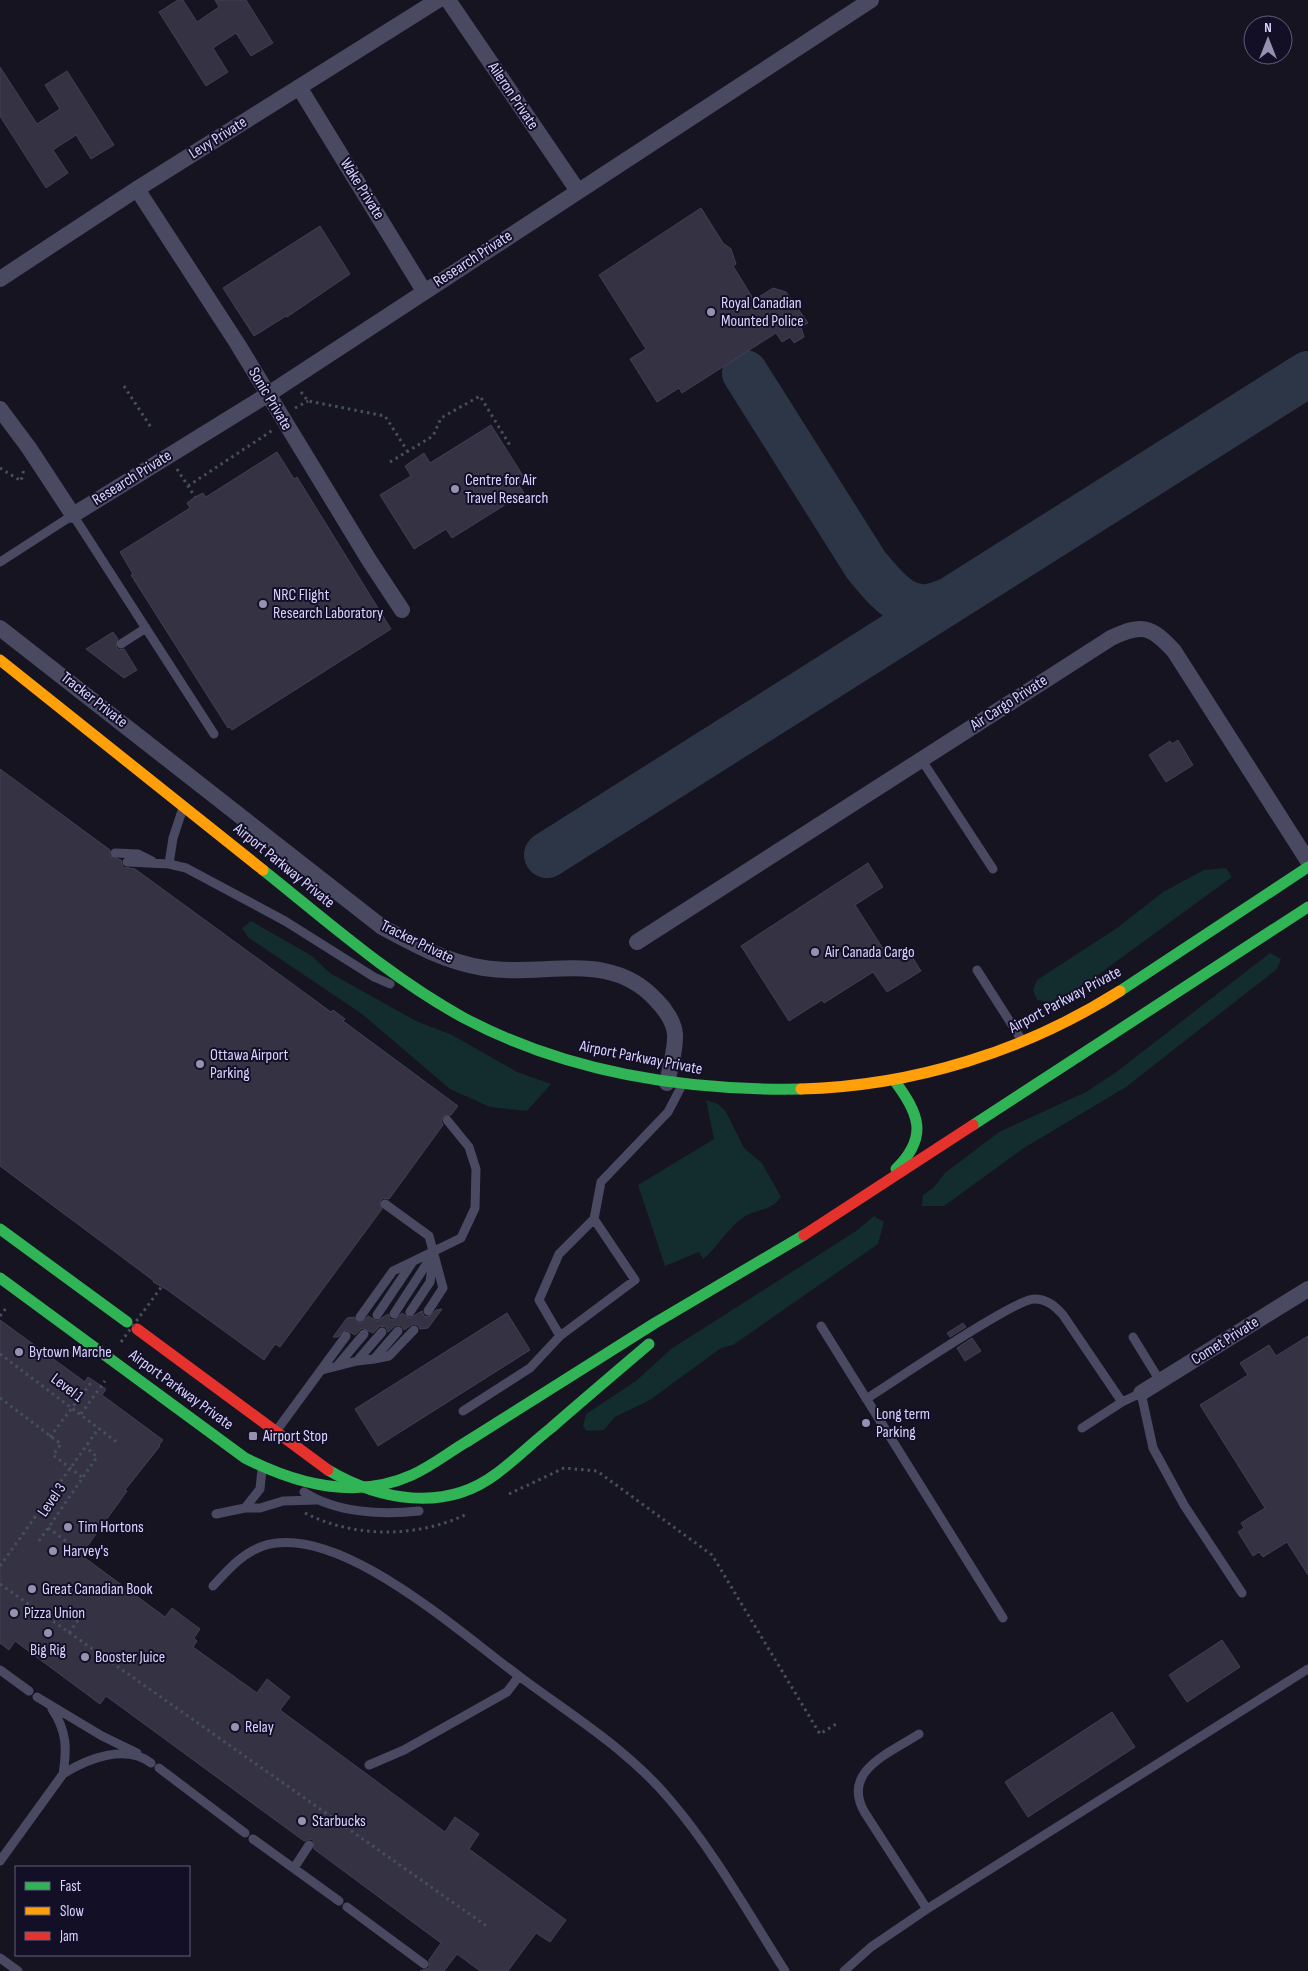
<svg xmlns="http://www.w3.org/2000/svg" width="1308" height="1971" font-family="'Sofia Sans Condensed',sans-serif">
<rect width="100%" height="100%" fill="#161421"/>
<path fill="#132c2d" d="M1226 868 1232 877 1058 1004 1037 1000 1033 990 1037 980 1117 928 1163 892 1204 870Z
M251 921 312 956 330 973 416 1021 452 1035 517 1072 551 1084 527 1111 490 1107 450 1089 362 1014 249 938 242 928Z
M1270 953 1281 959 1277 969 1126 1087 1024 1148 944 1206H922L923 1195 933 1188 945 1173 999 1132 1086 1092 1115 1073Z
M706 1100 718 1104 726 1112 744 1148 762 1163 781 1197C769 1212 759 1208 744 1217 727 1228 719 1246 703 1259L699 1252 665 1266 638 1185 714 1139Z
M874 1216 884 1222 878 1244 733 1345 721 1348 650 1400 615 1417 604 1430 587 1431 583 1426 586 1414 636 1381 671 1349 856 1231Z"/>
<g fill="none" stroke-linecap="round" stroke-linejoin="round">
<path stroke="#2c3646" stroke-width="46" d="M745 373 866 565C888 591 908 619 945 602
M547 855 1308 374"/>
</g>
<path fill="#343243" stroke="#433f54" d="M178 0H183L197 22 219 7 215 0H246L273 43 251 56 236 33 213 48 228 72 206 86 159 12Z
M0 67 37 124 60 109 45 85 67 71 114 145 91 159 76 135 53 150 68 173 46 188 0 116Z
M701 208 723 243 731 249 736 264 733 266 754 300 773 288 786 292 808 323 801 327 804 337 794 343 790 337 782 342 776 333 682 393 679 388 657 402 630 359 646 349 599 275Z
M320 226 350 274 287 317 286 316 254 336 223 288Z
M491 425 525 479 518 484 524 493 452 538 446 529 414 549 380 495 411 476 405 466 424 453 430 463Z
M277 452 294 479 297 477 391 629 232 730 230 727 228 728 131 575 133 574 120 552 190 508 187 503 195 497 203 493 206 497Z
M113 632 118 639 116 647 119 650 124 649 137 670 124 678 86 649Z
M1178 740 1193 765 1166 782 1149 755 1170 741 1172 744Z
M0 769 110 850V856L121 860 123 867 135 869 331 1012 333 1010 345 1019 343 1021 458 1106 451 1115 443 1116 441 1121 443 1125 389 1199 383 1198 380 1201 382 1209 280 1347 275 1344 264 1360 166 1289 153 1282 154 1281 0 1166Z
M868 863 883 887 855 905 889 958 906 947 921 971 887 992 873 972 824 1003 822 1000 789 1021 741 946Z
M442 1309 428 1328 420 1329 418 1325 413 1324 404 1330 402 1326 396 1325 388 1332 386 1327 380 1326 373 1333 362 1328 355 1335 346 1330 338 1337H333L347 1318 354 1317 360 1323 368 1316 377 1321 388 1314 390 1319 394 1320 402 1313 410 1318 422 1311 424 1316 428 1317 436 1310Z
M507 1313 530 1350 378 1446 355 1409Z
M0 1320 85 1382 88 1377 106 1389 102 1395 163 1440 159 1445 160 1446 125 1490 127 1491 81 1555 165 1617 172 1608 200 1629 194 1638 197 1641 193 1647 257 1693 267 1679 290 1697 280 1710 445 1832 455 1817 479 1834 469 1849 566 1920 550 1942 536 1933 508 1971H480L457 1954 444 1971H420L429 1968V1960L441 1943 314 1849 313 1840 309 1839 304 1841 106 1696 100 1704 15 1641 9 1650 0 1643Z
M963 1323 966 1327 950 1337 947 1333Z
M1308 1336V1575L1287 1542 1263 1557 1259 1552 1253 1556 1238 1532 1244 1528 1241 1523 1265 1508 1200 1405 1248 1375 1240 1363 1269 1345 1276 1356Z
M972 1338 981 1351 965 1361 957 1348Z
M1222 1640 1240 1667 1187 1702 1169 1675Z
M1112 1712 1135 1747 1028 1817 1005 1782Z"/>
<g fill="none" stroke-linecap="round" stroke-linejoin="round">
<path stroke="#44505f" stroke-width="3" stroke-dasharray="2.5 4" stroke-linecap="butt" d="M124 386 152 429
M301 392 308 401 385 416 408 452
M295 408 308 401
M390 462 433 436 441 418 480 396 511 447
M0 468 21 481 24 469
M177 469 195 497
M188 486 273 430
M0 1316 6 1308
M0 1354 118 1443
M0 1398 61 1444 53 1455 83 1478
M81 1414 105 1381
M50 1437 93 1380
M509 1494 564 1468 597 1471 712 1555 820 1734 836 1724
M305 1513C354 1538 415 1538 465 1515
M48 1528 70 1544
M39 1541 97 1457 86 1447
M0 1566 99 1428
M0 1584 488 1927
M69 1633 81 1616"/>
<path stroke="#4a4962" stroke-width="9" d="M0 562 73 515 214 734
M121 644 146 628
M921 759 993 869
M115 853 138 854 152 861
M127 862 169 864 186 868 285 921 374 977 390 984
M169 864 173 838 183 808
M977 970 1021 1039
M385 1204 429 1236 443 1288 428 1311
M594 1219 635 1280 560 1336 539 1300 559 1254 594 1219 601 1182 668 1112 680 1089
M410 1312 430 1282 433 1259
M394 1314 433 1254
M377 1315 412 1263
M360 1317 393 1271 461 1238 475 1208 476 1169 469 1147 447 1120
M821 1326 1003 1618
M1133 1337 1160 1381
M374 1359 389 1356 414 1330
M357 1361 374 1359 398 1331
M338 1365 364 1334
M322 1370 357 1361 382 1332
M866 1399C892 1383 1014 1299 1034 1299 1047 1299 1055 1306 1063 1315L1122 1402
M463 1411 530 1368 560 1336
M1082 1428 1122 1402 1141 1393 1153 1448 1184 1505 1242 1593
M277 1430 346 1336
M304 1492C336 1513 382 1515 419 1511
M245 1508 260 1489 262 1469
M216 1514 245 1508H260L283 1501 316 1500
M213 1586C228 1570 241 1554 263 1546 338 1521 461 1634 519 1676
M0 1670 29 1691
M37 1697 102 1736 137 1753
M52 1709C67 1731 67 1749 63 1774
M919 1734C890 1753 840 1771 865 1813L927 1909
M369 1765 404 1750 507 1692 519 1676C571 1715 629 1750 671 1801 713 1850 750 1916 785 1971
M159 1768 245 1833
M253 1839 339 1901
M0 1861 63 1774C88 1758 126 1744 151 1763
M294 1868 309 1845
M347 1907 424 1964
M0 1958 18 1971
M844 1971 871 1947 927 1909 1308 1669"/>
<path stroke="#4a4962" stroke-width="16" d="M448 0 578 191
M299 87 424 291
M137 189 237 343 369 560 402 610
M0 279 137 189 438 0
M0 409 29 448 73 515 267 395 871 0
M0 628 382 927C415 945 446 962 484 968 545 978 610 948 657 1001 665 1009 674 1022 675 1034 676 1049 670 1068 667 1083
M637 942 1111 638C1142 623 1151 626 1174 651L1308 861
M1141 1393 1308 1289"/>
<path stroke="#30b455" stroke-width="11" d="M263 870C328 922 391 978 464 1018 568 1073 684 1091 801 1089
M1120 991 1308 867
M894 1080C919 1114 929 1136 896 1169
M973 1125 1308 907
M0 1229 127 1322
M468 1441 655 1323 804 1235
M328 1470C379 1500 444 1513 496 1474 515 1460 532 1443 551 1428 583 1400 616 1372 649 1344"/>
<path stroke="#ff9f0a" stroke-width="11" d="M0 660 263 870
M801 1089C914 1086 1025 1051 1120 991"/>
<path stroke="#e5322d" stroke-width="11" d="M804 1235 973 1125
M137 1329 328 1470"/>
<path stroke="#44505f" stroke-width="3" stroke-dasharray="2.5 4" stroke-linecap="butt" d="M121 1342 162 1286"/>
<path stroke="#30b455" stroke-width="11" d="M0 1278 245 1458C296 1484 357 1500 412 1475 432 1466 449 1452 468 1441"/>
</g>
<g fill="#9591b1" stroke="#130f26" stroke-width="2">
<circle cx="711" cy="312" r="5"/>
<circle cx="455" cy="489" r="5"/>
<circle cx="263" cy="604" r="5"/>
<circle cx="815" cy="952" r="5"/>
<circle cx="200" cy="1064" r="5"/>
<circle cx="19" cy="1352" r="5"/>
<circle cx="866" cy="1423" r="5"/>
<rect x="248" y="1431" width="10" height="10" rx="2.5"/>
<circle cx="68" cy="1527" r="5"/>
<circle cx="53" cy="1551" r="5"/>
<circle cx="32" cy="1589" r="5"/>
<circle cx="14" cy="1613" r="5"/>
<circle cx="48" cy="1633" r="5"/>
<circle cx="85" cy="1657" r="5"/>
<circle cx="235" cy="1727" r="5"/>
<circle cx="302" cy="1821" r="5"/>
</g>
<g text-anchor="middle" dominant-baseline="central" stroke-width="4" stroke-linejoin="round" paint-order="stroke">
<g font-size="16" fill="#d9d4ff" stroke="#130f26">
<text transform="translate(513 96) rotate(56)">Aileron Private</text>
<text transform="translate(218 138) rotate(-32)">Levy Private</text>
<text transform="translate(362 189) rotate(58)">Wake Private</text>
<text transform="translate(473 259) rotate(-33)">Research Private</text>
<text transform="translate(270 399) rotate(59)">Sonic Private</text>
<text transform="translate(132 478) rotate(-32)">Research Private</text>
<text transform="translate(94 700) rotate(38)">Tracker Private</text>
<text transform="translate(1009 703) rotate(-33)">Air Cargo Private</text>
<text transform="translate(284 866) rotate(39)">Airport Parkway Private</text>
<text transform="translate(417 942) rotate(26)">Tracker Private</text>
<text transform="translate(1065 1000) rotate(-28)">Airport Parkway Private</text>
<text transform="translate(641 1058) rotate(11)">Airport Parkway Private</text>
<text transform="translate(1225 1341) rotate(-32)">Comet Private</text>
<text transform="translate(67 1388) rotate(37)">Level 1</text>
<text transform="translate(181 1390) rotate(36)">Airport Parkway Private</text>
<text transform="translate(52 1500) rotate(-55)">Level 3</text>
</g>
<g font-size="16" fill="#d9d4ff" stroke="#130f26" text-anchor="start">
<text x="721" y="303">Royal Canadian<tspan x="721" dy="18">Mounted Police</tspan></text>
<text x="465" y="480">Centre for Air<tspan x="465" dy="18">Travel Research</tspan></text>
<text x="273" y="595">NRC Flight<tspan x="273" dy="18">Research Laboratory</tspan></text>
<text x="825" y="952">Air Canada Cargo</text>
<text x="210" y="1055">Ottawa Airport<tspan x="210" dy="18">Parking</tspan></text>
<text x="29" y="1352">Bytown Marche</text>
<text x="876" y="1414">Long term<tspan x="876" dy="18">Parking</tspan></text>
<text x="263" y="1436">Airport Stop</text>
<text x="78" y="1527">Tim Hortons</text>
<text x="63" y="1551">Harvey's</text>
<text x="42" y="1589">Great Canadian Book</text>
<text x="24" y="1613">Pizza Union</text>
<text x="48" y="1650" text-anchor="middle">Big Rig</text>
<text x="95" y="1657">Booster Juice</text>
<text x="245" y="1727">Relay</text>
<text x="312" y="1821">Starbucks</text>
</g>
</g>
<rect x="15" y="1866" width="175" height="90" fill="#130f26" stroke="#625e7d"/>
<rect x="25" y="1882" width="25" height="8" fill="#30b455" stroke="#625e7d"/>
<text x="60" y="1891" font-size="15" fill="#d9d4ff">Fast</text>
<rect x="25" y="1907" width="25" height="8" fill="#ff9f0a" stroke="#625e7d"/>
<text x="60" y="1916" font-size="15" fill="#d9d4ff">Slow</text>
<rect x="25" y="1932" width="25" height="8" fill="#e5322d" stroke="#625e7d"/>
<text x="60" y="1941" font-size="15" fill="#d9d4ff">Jam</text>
<g transform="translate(1268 40)"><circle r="24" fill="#130f26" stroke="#625e7d"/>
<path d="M0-4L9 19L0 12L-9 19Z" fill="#9591b1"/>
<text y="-8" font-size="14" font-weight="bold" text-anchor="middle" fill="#d9d4ff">N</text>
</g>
</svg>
